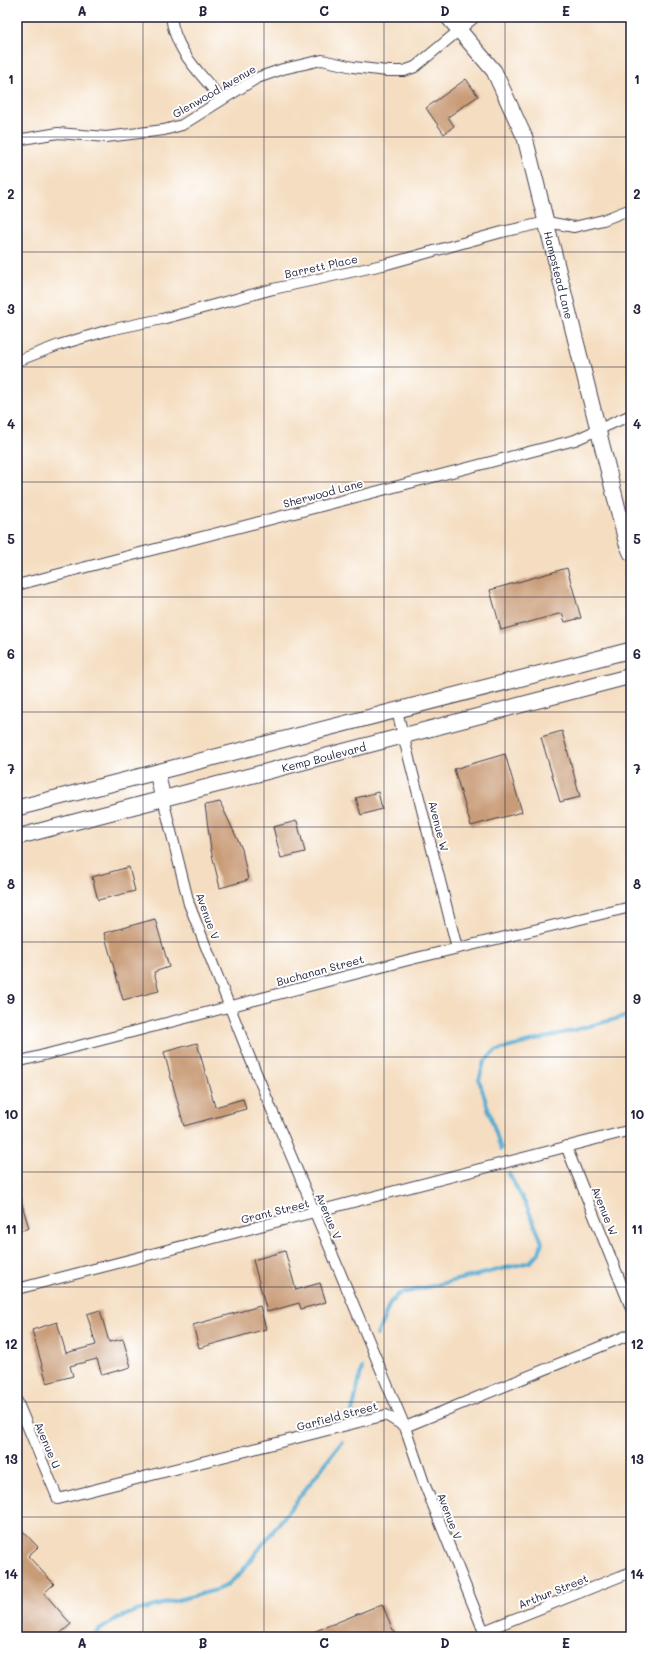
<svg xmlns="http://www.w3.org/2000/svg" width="648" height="1654" font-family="Mali,sans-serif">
<rect width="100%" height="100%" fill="#fff"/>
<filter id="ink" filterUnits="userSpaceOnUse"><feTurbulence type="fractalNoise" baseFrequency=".025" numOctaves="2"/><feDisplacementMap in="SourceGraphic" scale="8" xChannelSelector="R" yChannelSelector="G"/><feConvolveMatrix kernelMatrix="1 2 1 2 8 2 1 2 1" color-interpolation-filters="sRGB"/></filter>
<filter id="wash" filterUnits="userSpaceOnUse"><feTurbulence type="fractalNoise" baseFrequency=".012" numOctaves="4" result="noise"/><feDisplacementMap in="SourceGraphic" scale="16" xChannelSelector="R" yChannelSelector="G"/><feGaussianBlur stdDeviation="0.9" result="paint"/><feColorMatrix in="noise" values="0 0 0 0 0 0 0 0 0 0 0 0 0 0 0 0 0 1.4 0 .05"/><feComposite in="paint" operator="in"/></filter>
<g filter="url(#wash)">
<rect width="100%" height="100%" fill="#f4ddc0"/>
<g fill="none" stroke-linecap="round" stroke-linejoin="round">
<path stroke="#54abd1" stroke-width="4" d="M501 1149 479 1080 484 1062 495 1051 631 1015
M377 1335 390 1303 399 1294 530 1262 539 1253 542 1242 527 1207 509 1174
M352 1412 362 1368
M93 1637 99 1630 119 1618 136 1611 216 1590 226 1586 239 1575 342 1442"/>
</g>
<g id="blocks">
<path fill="#c99c78" d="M466 79 478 96 448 117 454 126 444 134 426 108Z
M567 568 581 618 565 622 562 613 501 630 490 590Z
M562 731 580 797 560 802 541 737Z
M505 754 522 812 471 826 454 769Z
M378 792 382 809 361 815 356 798Z
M220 802 242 849 248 880 220 888 211 850 205 805Z
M297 821 305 852 281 858 273 827Z
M129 867 135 891 98 900 92 877Z
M155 919 169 967 154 972 159 991 123 1000 104 933Z
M197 1043 215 1107 243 1099 246 1109 184 1126 164 1052Z
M17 1198H20L29 1228 17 1232Z
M285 1251 296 1290 320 1283 326 1302 301 1309 299 1303 267 1312 253 1260Z
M260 1306 266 1329 199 1348 193 1325Z
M100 1310 109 1342 123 1339 131 1367 102 1375 97 1359 70 1366 73 1376 47 1383 32 1330 57 1322 66 1353 96 1345 87 1314Z
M17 1525 38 1547 28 1556 54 1584 44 1593 71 1624 56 1637H17Z
M382 1604 396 1637H301Z"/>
</g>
</g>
<g filter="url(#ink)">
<use href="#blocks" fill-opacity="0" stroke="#423e4f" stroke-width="1"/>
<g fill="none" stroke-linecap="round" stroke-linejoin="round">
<g stroke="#423e4f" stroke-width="12">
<path id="street" d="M171 17C176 53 200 72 221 99
M17 140 58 133 106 137 164 130 182 125 257 78 283 69 322 60 353 67 387 71H404L415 67 475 17
M17 361 59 345 109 330 162 319 273 289 387 264 502 232 547 222 574 227 603 220 631 209
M17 585 575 440 631 415
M397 711 457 948
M163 799 189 904 250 1058 405 1427 424 1483 486 1637
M17 1062 412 959 631 907
M566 1146 631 1308
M17 1289 631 1130
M17 1401 58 1499 386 1415 405 1427 631 1334
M484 1631 631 1572"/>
</g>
<g stroke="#423e4f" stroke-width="17">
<g id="secondary">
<path id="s1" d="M448 17 494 71 525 138 626 541 631 553"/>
<path d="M157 772 163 799"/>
<path d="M17 808 631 650"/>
<path id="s2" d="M17 837 631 676"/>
</g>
</g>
<use href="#street" stroke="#fff" stroke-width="10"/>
<use href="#secondary" stroke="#fff" stroke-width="15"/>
</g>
</g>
<path fill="none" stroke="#22223b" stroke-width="1" stroke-opacity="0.55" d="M143 17V1637M264 17V1637M384 17V1637M505 17V1637M17 137H631M17 252H631M17 367H631M17 482H631M17 597H631M17 712H631M17 827H631M17 942H631M17 1057H631M17 1172H631M17 1287H631M17 1402H631M17 1517H631"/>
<g text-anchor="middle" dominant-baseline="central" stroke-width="4" stroke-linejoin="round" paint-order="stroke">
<g font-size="11" fill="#22223b" stroke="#fff">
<text transform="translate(214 91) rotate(-30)">Glenwood Avenue</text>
<text transform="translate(321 266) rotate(-12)">Barrett Place</text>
<text stroke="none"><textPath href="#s1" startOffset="286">Hampstead Lane</textPath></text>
<text transform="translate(323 493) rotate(-15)">Sherwood Lane</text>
<text stroke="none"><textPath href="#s2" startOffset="317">Kemp Boulevard</textPath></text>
<text transform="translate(439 826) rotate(76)">Avenue W</text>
<text transform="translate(208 916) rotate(70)">Avenue V</text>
<text transform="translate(320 970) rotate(-15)">Buchanan Street</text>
<text transform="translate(275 1211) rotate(-14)">Grant Street</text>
<text transform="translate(605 1211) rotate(68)">Avenue W</text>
<text transform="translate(329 1216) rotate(67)">Avenue V</text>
<text transform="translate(337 1416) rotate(-15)">Garfield Street</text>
<text transform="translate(48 1445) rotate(67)">Avenue U</text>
<text transform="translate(450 1516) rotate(69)">Avenue V</text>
<text transform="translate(553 1591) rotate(-22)">Arthur Street</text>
</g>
</g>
<rect width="648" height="1654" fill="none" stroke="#fff" stroke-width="44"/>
<rect x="22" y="22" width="604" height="1610" fill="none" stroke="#22223b" stroke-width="1.5"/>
<g font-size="13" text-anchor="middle" font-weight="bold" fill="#22223b">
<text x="82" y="16">A</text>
<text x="203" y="16">B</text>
<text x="324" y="16">C</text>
<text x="445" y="16">D</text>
<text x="566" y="16">E</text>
<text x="11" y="84">1</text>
<text x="637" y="84">1</text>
<text x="11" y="199">2</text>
<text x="637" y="199">2</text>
<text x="11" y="314">3</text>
<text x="637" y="314">3</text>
<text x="11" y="429">4</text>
<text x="637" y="429">4</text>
<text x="11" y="544">5</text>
<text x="637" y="544">5</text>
<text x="11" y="659">6</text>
<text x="637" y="659">6</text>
<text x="11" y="774">7</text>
<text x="637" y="774">7</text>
<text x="11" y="889">8</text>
<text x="637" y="889">8</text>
<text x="11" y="1004">9</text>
<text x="637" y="1004">9</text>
<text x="11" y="1119">10</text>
<text x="637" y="1119">10</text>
<text x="11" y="1234">11</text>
<text x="637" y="1234">11</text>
<text x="11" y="1349">12</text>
<text x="637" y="1349">12</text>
<text x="11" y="1464">13</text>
<text x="637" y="1464">13</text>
<text x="11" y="1579">14</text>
<text x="637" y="1579">14</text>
<text x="82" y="1648">A</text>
<text x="203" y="1648">B</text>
<text x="324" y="1648">C</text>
<text x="445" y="1648">D</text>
<text x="566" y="1648">E</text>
</g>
</svg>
